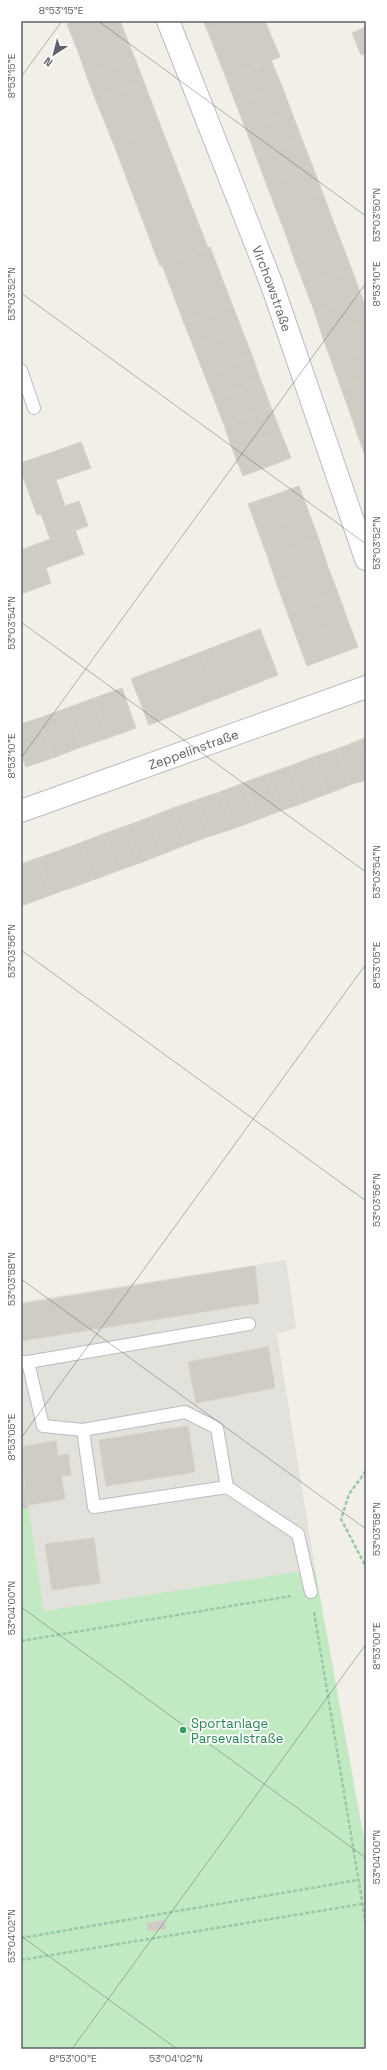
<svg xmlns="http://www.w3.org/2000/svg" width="387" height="2070" font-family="'Space Grotesk',sans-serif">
<rect width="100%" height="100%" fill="#f1efe7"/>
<path fill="#e2e1db" d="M286 1260 296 1328 277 1334 315 1569 44 1611 21 1457V1302Z"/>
<path fill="#c2eac2" d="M21 1457 44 1611 315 1569 366 1850V2049H21Z"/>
<path fill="#cfccc5" stroke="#d7d1c4" d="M75 21H120L126 36 79 54 67 24Z
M203 21H235L208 32Z
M235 21H265L280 57 226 78 208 32Z
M366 27V53L361 55 352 33Z
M126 36 135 59 87 77 79 54Z
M135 59 144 82 96 101 87 77Z
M271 60 282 86 236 104 226 78Z
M144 82 161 127 114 145 96 101Z
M282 86 292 113 246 130 236 104Z
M292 113 302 139 256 156 246 130Z
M161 127 208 248 160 266 114 145Z
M302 139 312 165 266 183 256 156Z
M312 165 322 191 276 209 266 183Z
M322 191 332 218 286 235 276 209Z
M332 218 342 244 295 261 286 235Z
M342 244 352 270 305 287 295 261Z
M210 247 232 304 184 323 162 265Z
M352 270 361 295 315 313 305 287Z
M361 295 366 309V322L323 338 315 313Z
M232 304 242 330 194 348 184 323Z
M366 322V350L332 363 323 338Z
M242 330 252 355 204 374 194 348Z
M366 350V379L341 388 332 363Z
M252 355 261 381 214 399 204 374Z
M366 379V408L350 413 341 388Z
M261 381 271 407 224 425 214 399Z
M271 407 281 433 233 451 224 425Z
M366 408V436L359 439 350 413Z
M281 433 291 458 243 476 233 451Z
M366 436V458L359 439Z
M81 442 91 468 56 480 65 506 79 501 88 526 50 539 41 514 37 515 21 472V463Z
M299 486 309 513 258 531 248 504Z
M309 513 319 540 268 558 258 531Z
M75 530 84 554 46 568 51 583 21 594V550Z
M319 540 328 567 277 585 268 558Z
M328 567 338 593 287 612 277 585Z
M338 593 348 621 297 639 287 612Z
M348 621 358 647 307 666 297 639Z
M260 629 278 675 219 698 201 652Z
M201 652 219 698 149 725 131 679Z
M122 688 136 728 108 738 94 698Z
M94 698 108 738 81 747 67 708Z
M67 708 81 747 53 758 39 718Z
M39 718 53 758 26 767 21 754V724Z
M366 738V756L360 740Z
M360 740 366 756V780L350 785 337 749Z
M337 749 350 785 327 794 313 757Z
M313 757 327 794 303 803 290 766Z
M290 766 303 803 280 811 267 774Z
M267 774 280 811 257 820 243 783Z
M243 783 257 820 233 829 220 792Z
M220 792 233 829 210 836 196 800Z
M196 800 210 836 186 845 173 808Z
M173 808 186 845 163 854 150 817Z
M150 817 163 854 140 863 126 826Z
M126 826 140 863 117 871 103 834Z
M103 834 117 871 93 880 80 843Z
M80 843 93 880 51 895 38 858Z
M38 858 51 895 21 906V864Z
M255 1266 259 1303 21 1341V1304Z
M268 1347 275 1388 196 1403 188 1362Z
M188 1426 195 1472 106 1486 99 1440Z
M56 1441 58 1456 68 1454 71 1475 61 1476 65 1499 28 1505 21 1461V1447Z
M21 1461 28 1508 21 1509Z
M94 1538 100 1583 52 1590 45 1544Z
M164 1920 166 1929 148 1931 147 1923Z"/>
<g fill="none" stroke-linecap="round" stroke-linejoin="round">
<g stroke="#b9bcc1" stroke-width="14">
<path id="lane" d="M21 370 34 408
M21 1362H28L43 1426 83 1430 94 1507 227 1487 298 1534 311 1592
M28 1362 249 1324
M83 1430 185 1412 217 1428 227 1487"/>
</g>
<g stroke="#b9bcc1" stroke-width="24">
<g id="street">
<path id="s1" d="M168 21 272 285 366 559"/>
<path id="s2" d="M21 811 366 687"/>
</g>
</g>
<path stroke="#98caa7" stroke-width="2.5" stroke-dasharray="4 2" stroke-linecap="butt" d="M366 1471 349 1494 341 1519 366 1567
M314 1612 366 1925
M21 1641 291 1596
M21 1938 358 1880
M21 1960 362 1904"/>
<use href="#lane" stroke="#fff" stroke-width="12"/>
<use href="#street" stroke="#fff" stroke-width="22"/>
</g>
<path fill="none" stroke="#5e6268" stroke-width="1" stroke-opacity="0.45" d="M98 21 366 216M21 77 62 21M21 293 366 544M21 622 366 872M21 758 366 283M21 950 366 1201M21 1279 366 1529M21 1438 366 964M21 1607 366 1858M21 1936 177 2049M72 2049 366 1644"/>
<circle fill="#2e9e5b" stroke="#fff" stroke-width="1.5" cx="183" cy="1730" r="4"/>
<g text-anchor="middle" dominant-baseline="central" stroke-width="3.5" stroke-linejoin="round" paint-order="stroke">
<g font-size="13" fill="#5e6268" stroke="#fff">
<text stroke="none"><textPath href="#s1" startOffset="287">Virchowstraße</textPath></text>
<text stroke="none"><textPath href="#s2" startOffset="183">Zeppelinstraße</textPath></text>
</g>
<g font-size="13" fill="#27864d" stroke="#fff" text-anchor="start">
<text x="191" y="1723">Sportanlage<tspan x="191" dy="15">Parsevalstraße</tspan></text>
</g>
</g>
<rect width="387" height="2070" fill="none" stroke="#ffffff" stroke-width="44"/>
<g transform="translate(54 54) rotate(216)" stroke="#ffffff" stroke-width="3" paint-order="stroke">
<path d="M0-3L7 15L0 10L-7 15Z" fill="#5e6268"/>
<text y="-6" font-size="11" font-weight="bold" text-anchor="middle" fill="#5e6268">N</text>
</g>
<rect x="22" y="22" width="343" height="2026" fill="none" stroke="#5e6268" stroke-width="1.5"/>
<g font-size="10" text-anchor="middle" fill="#5e6268">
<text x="61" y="14">8°53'15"E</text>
<text transform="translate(11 76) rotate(-90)" y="4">8°53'15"E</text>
<text transform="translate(376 215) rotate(-90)" y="4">53°03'50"N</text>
<text transform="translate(376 284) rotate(-90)" y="4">8°53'10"E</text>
<text transform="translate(11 294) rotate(-90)" y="4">53°03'52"N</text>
<text transform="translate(376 543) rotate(-90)" y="4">53°03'52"N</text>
<text transform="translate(11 623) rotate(-90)" y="4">53°03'54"N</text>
<text transform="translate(11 756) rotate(-90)" y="4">8°53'10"E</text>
<text transform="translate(376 872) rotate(-90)" y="4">53°03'54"N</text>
<text transform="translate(11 951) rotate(-90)" y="4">53°03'56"N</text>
<text transform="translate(376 965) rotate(-90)" y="4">8°53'05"E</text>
<text transform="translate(376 1200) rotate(-90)" y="4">53°03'56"N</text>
<text transform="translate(11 1279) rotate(-90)" y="4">53°03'58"N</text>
<text transform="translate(11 1437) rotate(-90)" y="4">8°53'05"E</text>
<text transform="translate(376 1529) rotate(-90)" y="4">53°03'58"N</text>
<text transform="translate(11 1608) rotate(-90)" y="4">53°04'00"N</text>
<text transform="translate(376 1646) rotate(-90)" y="4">8°53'00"E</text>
<text transform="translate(376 1857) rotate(-90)" y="4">53°04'00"N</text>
<text transform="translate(11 1936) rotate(-90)" y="4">53°04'02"N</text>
<text x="73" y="2062">8°53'00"E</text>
<text x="176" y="2062">53°04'02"N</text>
</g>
</svg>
